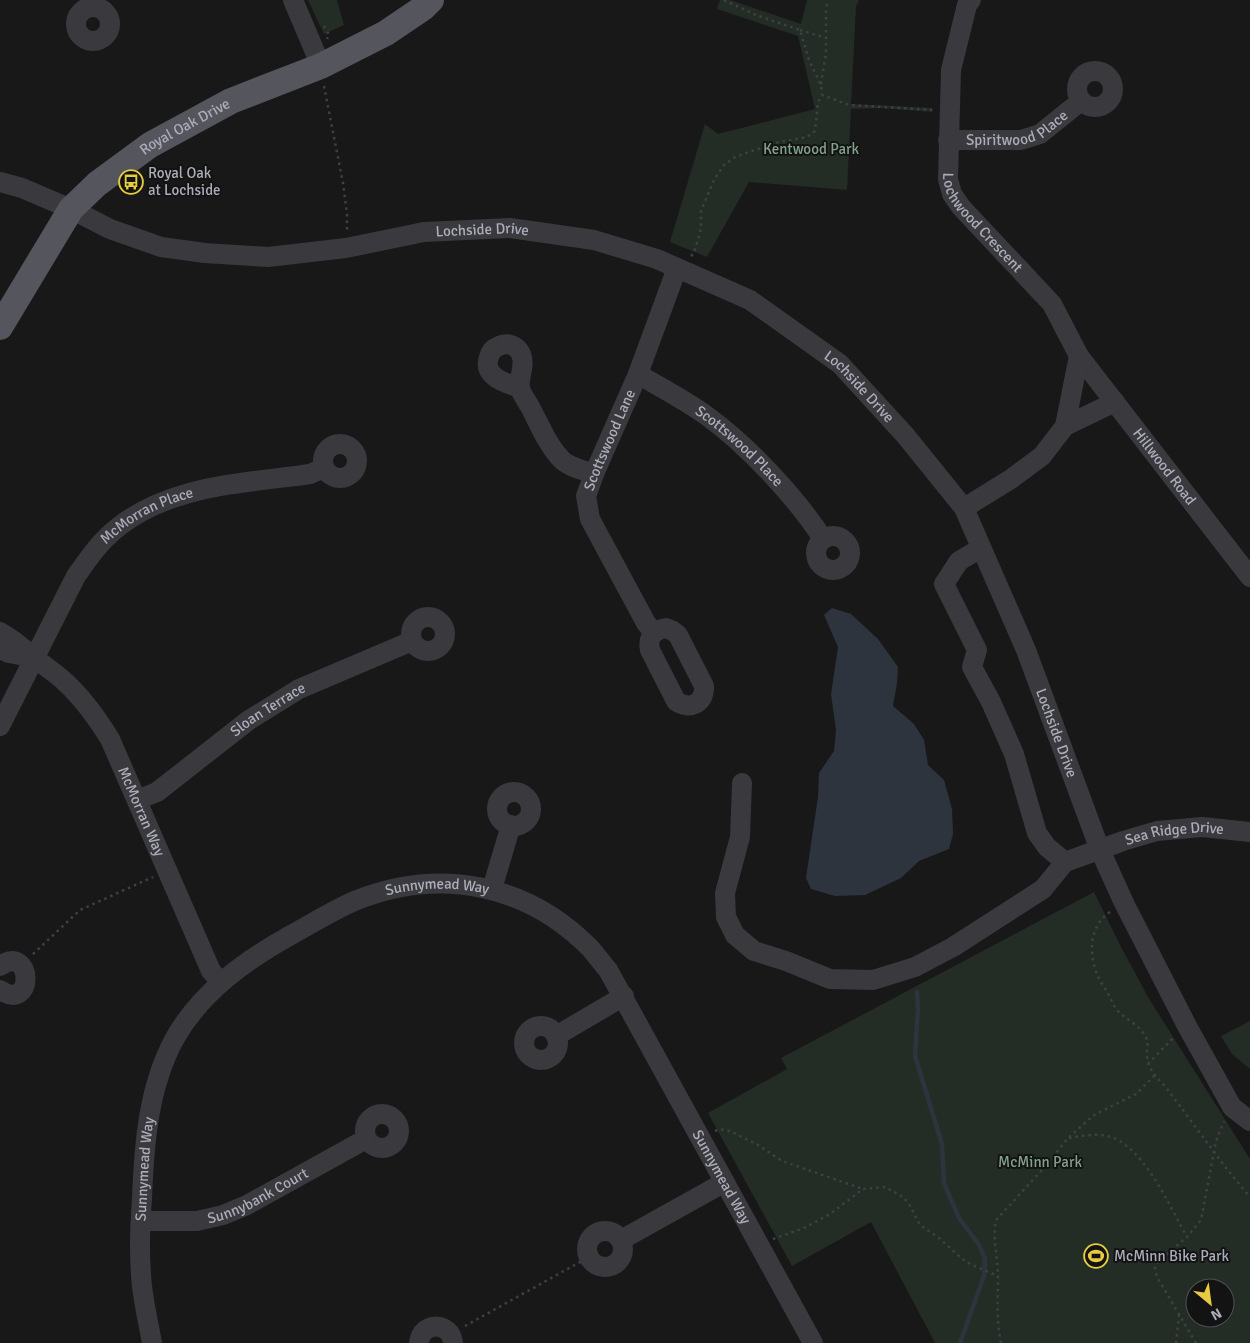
<svg xmlns="http://www.w3.org/2000/svg" width="1250" height="1343" font-family="Signika,sans-serif">
<rect width="100%" height="100%" fill="#181819"/>
<path fill="#242c26" fill-rule="evenodd" d="M308 0H337L344 25 324 34Z
M720 0H730L801 24 807 0H859L856 6 851 104 932 108V112L883 108 851 109 847 190 749 182 707 257 670 242 705 124 718 134 815 109 798 36 717 9Z
M1094 892 1120 945 1148 997 1250 1159V1343H935L871 1222 792 1266 708 1113 787 1069 781 1058ZM1195 1288H1225V1318H1195Z
M1250 1021V1069L1232 1054 1221 1036Z"/>
<path fill="#2e343d" d="M832 608 851 614 878 639 898 667 897 683 893 706 914 724 924 740 928 765 944 780 952 809 953 834 949 849 919 861 901 878 865 895 835 896 811 889 806 878 818 797 819 773 834 751 836 730 831 694 838 647 824 615Z"/>
<g fill="none" stroke-linecap="round" stroke-linejoin="round">
<path stroke="#2e343d" stroke-width="4.5" d="M917 992 918 1008 915 1056 942 1144 944 1183 959 1218 979 1245 985 1259 984 1276 960 1343"/>
<path stroke="#3f4045" stroke-width="2.5" stroke-dasharray="2.5 4" stroke-linecap="butt" d="M724 0 756 15 800 30 809 60 821 85 822 95
M324 26 329 35 327 39
M800 30 826 38
M821 84 826 53V8L828 0
M324 86 343 183 347 214V231
M691 256 694 253 701 229V211L714 180 724 165 735 157 775 143 807 137 815 131 818 102 822 95 849 105 935 110
M1110 912C1090 925 1088 952 1097 974 1100 982 1106 989 1110 997 1112 1000 1112 1004 1115 1007 1123 1019 1139 1024 1145 1036 1149 1041 1147 1048 1147 1054 1147 1068 1156 1077 1165 1086L1226 1168 1250 1197
M33 954 80 910 153 877
M1148 1064 1175 1036
M715 1131 720 1129 730 1131 758 1145 782 1161 863 1189
M1069 1138C1082 1136 1095 1133 1107 1136 1143 1144 1170 1207 1187 1237
M773 1239 804 1228 830 1214 863 1189 885 1187 903 1197 909 1204 920 1225 939 1238 961 1258 970 1264 998 1276
M465 1326 589 1257
M1001 1343C996 1320 998 1298 998 1275 998 1257 992 1239 996 1220L1043 1169 1068 1138 1094 1115 1136 1094 1154 1076
M1176 1343 1179 1315
M1196 1343 1157 1277 1155 1268 1157 1263 1187 1237 1201 1220 1216 1141 1224 1121"/>
<g stroke="#39393e" stroke-width="20">
<path d="M293 0 321 66"/>
<path id="s1" d="M971 0 967 5 951 70 948 179 952 194 961 207 1052 304 1079 356 1250 577"/>
<circle cx="93" cy="24" r="17"/>
<circle cx="1095" cy="89" r="18"/>
<path id="s2" d="M948 140H1021L1040 134 1081 101"/>
<path id="s3" d="M0 182 22 188 71 209 110 229 161 247 205 253 268 257 346 248 424 232 510 228 594 240 657 259 750 300 840 364 905 435 964 508 1026 650 1100 850 1124 903 1187 1026 1232 1107 1250 1121"/>
<path id="s4" d="M638 374C661 388 685 400 707 416 747 445 796 497 823 539"/>
<path d="M520 388C506 383 482 377 489 357 490 352 494 348 499 346 507 342 517 345 521 354 526 366 518 377 520 388 521 393 526 400 529 405 539 423 547 445 562 460 569 467 584 470 594 474"/>
<path d="M1065 426 1115 402"/>
<circle cx="340" cy="461" r="17"/>
<path d="M964 508 1011 479 1042 456 1065 426 1079 356"/>
<circle cx="833" cy="553" r="17"/>
<path d="M981 548 959 561 944 584 977 650 972 667 991 702 1014 754 1037 833 1047 847 1065 862"/>
<circle cx="428" cy="634" r="17"/>
<path d="M666 628 673 631 678 635 704 686C705 703 690 711 676 701L650 650C647 637 654 630 666 628Z"/>
<path id="s5" d="M0 632C15 640 24 649 37 660 46 667 56 673 64 681 83 698 97 718 110 739L211 971 221 982"/>
<path id="s6" d="M654 633 646 623 590 519 586 496 594 474 638 374 677 268"/>
<path d="M0 649 9 653 35 658"/>
<path id="s7" d="M0 726 76 576C86 562 95 548 107 537 160 485 241 484 310 474L324 468"/>
<path id="s8" d="M742 783 740 837 725 893 726 917 735 935 754 951 786 961 830 979 873 980 915 967 953 947 1043 889 1065 862 1123 841 1157 831 1202 827 1250 832"/>
<circle cx="514" cy="809" r="17"/>
<path id="s9" d="M137 800 157 792 249 720 299 689 412 641"/>
<path d="M492 889 511 825"/>
<path d="M0 966C33 943 35 1013 0 990"/>
<circle cx="541" cy="1043" r="17"/>
<path d="M556 1036 624 996"/>
<circle cx="382" cy="1131" r="17"/>
<path id="s10" d="M141 1221H197L223 1215 247 1205 366 1139"/>
<circle cx="605" cy="1249" r="18"/>
<path d="M621 1240 725 1182"/>
<path id="s11" d="M152 1343C148 1320 142 1297 141 1274 139 1249 140 1224 142 1199 144 1145 148 1087 175 1038 201 992 246 960 291 935 313 923 335 909 357 900 440 867 527 884 590 948 596 955 602 963 608 970L813 1343"/>
<path d="M419 1343C421 1321 451 1321 453 1343"/>
</g>
<path stroke="#55555d" stroke-width="26" id="s12" d="M0 327 71 209 97 184 150 145 231 101 321 66 386 33 423 8 431 0"/>
</g>
<defs>
<g id="bus-ring" transform="scale(1.25)"><circle r="9.5" fill="#131314" stroke="#e8cb41" stroke-width="1.5"/><path d="M-5-6H5V4H4V6H2V4H-2V6H-4V4H-5ZM-3.5-4V0h7V-4ZM-3.5 1.2v1.5H-2V1.2ZM2 1.2v1.5H3.5V1.2Z" fill="#e8cb41"/></g>
<g id="stadium-ring" transform="scale(1.25)"><circle r="9.5" fill="#131314" stroke="#e8cb41" stroke-width="1.5"/><path d="M0-5a6.5 5 0 1 0 0 10a6.5 5 0 1 0 0-10ZM-3.5-1.8h7v3.6h-7Z" fill="#e8cb41"/></g>
</defs>
<g fill-rule="evenodd">
<use href="#bus-ring" x="131" y="182"/>
<use href="#stadium-ring" x="1096" y="1256"/>
</g>
<g text-anchor="middle" dominant-baseline="central" stroke-width="4" stroke-linejoin="round" paint-order="stroke">
<g font-size="15" fill="#abadb9" stroke="#131314">
<text stroke="none"><textPath href="#s2" startOffset="72">Spiritwood Place</textPath></text>
<text stroke="none"><textPath href="#s12" startOffset="279">Royal Oak Drive</textPath></text>
<text stroke="none"><textPath href="#s1" startOffset="238">Lochwood Crescent</textPath></text>
<text stroke="none"><textPath href="#s3" startOffset="498">Lochside Drive</textPath></text>
<text stroke="none"><textPath href="#s3" startOffset="918">Lochside Drive</textPath></text>
<text stroke="none"><textPath href="#s6" startOffset="215">Scottswood Lane</textPath></text>
<text stroke="none"><textPath href="#s4" startOffset="125">Scottswood Place</textPath></text>
<text stroke="none"><textPath href="#s1" startOffset="545">Hillwood Road</textPath></text>
<text stroke="none"><textPath href="#s7" startOffset="264">McMorran Place</textPath></text>
<text stroke="none"><textPath href="#s9" startOffset="160">Sloan Terrace</textPath></text>
<text stroke="none"><textPath href="#s3" startOffset="1322">Lochside Drive</textPath></text>
<text stroke="none"><textPath href="#s5" startOffset="234">McMorran Way</textPath></text>
<text stroke="none"><textPath href="#s8" startOffset="648">Sea Ridge Drive</textPath></text>
<text stroke="none"><textPath href="#s11" startOffset="625">Sunnymead Way</textPath></text>
<text stroke="none"><textPath href="#s11" startOffset="175">Sunnymead Way</textPath></text>
<text stroke="none"><textPath href="#s11" startOffset="1060">Sunnymead Way</textPath></text>
<text stroke="none"><textPath href="#s10" startOffset="122">Sunnybank Court</textPath></text>
</g>
<g font-size="15" fill="#83a28a" stroke="#131314">
<text x="811" y="149">Kentwood Park</text>
<text x="1040" y="1162">McMinn Park</text>
</g>
<g font-size="15" fill="#abadb9" stroke="#131314" text-anchor="start">
<text x="148" y="173">Royal Oak<tspan x="148" dy="17">at Lochside</tspan></text>
<text x="1114" y="1256">McMinn Bike Park</text>
</g>
</g>
<g transform="translate(1210 1303) rotate(151)"><circle r="24" fill="#131314" stroke="#505156"/>
<path d="M0-4L9 19L0 12L-9 19Z" fill="#e8cb41"/>
<text y="-8" font-size="14" font-weight="bold" text-anchor="middle" fill="#abadb9">N</text>
</g>
</svg>
